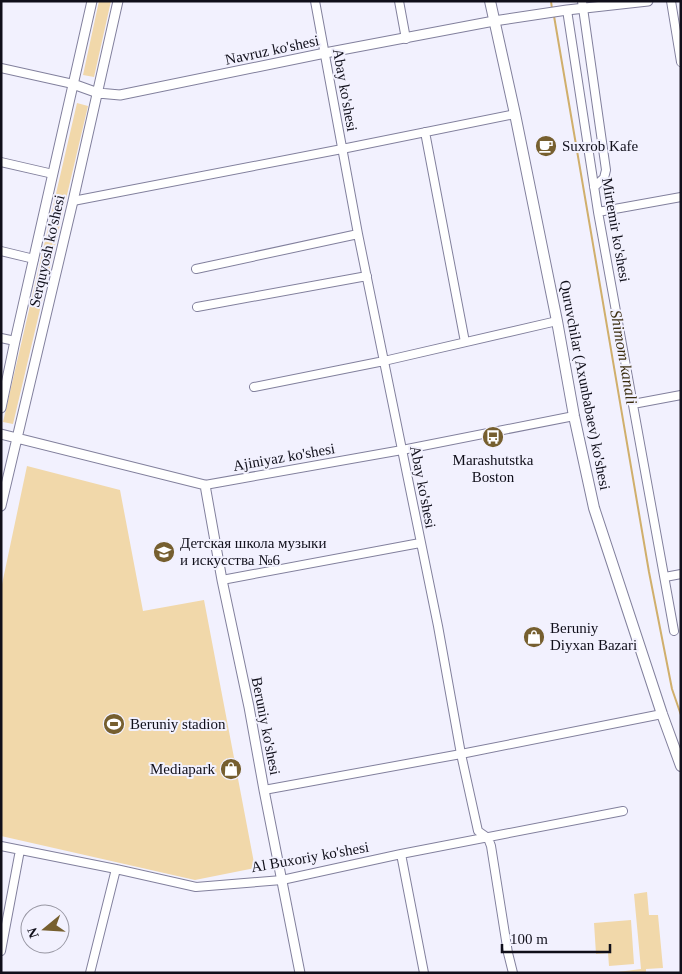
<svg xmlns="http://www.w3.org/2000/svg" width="682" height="974" font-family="'Times New Roman',serif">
<rect width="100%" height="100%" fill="#f2f1fe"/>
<path fill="#f1d8aa" d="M99 1H111L94 77 83 75Z
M77 103 88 106 13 424 3 422Z
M27 466 120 490 143 611 204 600 255 868 195 880 1 836V589Z
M647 892 649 915H658L663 968 646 969V973H610L641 969 634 894Z
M631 920 634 964 609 966 608 953 596 954 594 923Z"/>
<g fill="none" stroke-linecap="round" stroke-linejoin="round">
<path stroke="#d0af6c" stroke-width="2" d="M551 1 552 9
M554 16 649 572 672 689 681 715"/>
<g stroke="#82809d" stroke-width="10">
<path id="minor" d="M315 1 358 234 438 626 461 754 478 831 488 838 491 846 508 953 513 973
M399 1 406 39
M582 1 606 170 604 178 594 187
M671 1 681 62
M567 10 598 212 674 631
M1 68 73 84
M425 132 465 342
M1 162 53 174
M73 201 342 149 515 114
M598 212 681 197
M1 251 34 259
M196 269 358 234
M197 307 367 276
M1 338 15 341
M254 387 384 361 557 321
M633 404 681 395
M205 485 402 450 574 416
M665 577 681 574
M222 580 420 543
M264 790 461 754 662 714
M1 846 116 869 196 887 282 880 401 854 623 811
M401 854 424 973
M1 951 20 850
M90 973 116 869"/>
</g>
<g stroke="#82809d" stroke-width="11">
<path id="tertiary" d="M73 84 98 93 120 95 325 53 494 21 567 10 648 1
M1 408 15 341 92 1
M1 434 205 485 222 580 249 707 264 790 300 973
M1 506 73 201 118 1"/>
</g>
<g stroke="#82809d" stroke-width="12">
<path id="secondary" d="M490 1 515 114 557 321 574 416 594 508 662 714 681 766"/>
</g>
<use href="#minor" stroke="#fff" stroke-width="8"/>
<use href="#tertiary" stroke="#fff" stroke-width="9"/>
<use href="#secondary" stroke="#fff" stroke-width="10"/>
</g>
<defs>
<g id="cafe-disc" transform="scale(1.125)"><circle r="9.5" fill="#765f2f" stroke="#f2f1fe"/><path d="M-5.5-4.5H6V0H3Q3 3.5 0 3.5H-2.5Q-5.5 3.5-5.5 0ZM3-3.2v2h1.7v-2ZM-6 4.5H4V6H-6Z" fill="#fff"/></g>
<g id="bus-disc" transform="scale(1.125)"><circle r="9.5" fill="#765f2f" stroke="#f2f1fe"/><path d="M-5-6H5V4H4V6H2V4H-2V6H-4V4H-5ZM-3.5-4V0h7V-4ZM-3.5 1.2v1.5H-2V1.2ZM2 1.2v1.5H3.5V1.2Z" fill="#fff"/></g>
<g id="school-disc" transform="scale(1.125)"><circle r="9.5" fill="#765f2f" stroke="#f2f1fe"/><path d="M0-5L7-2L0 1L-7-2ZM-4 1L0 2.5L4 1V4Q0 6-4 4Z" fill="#fff"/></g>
<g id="shop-disc" transform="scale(1.125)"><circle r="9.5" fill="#765f2f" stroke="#f2f1fe"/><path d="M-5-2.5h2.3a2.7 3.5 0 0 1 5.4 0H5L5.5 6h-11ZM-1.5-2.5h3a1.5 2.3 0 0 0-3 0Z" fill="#fff"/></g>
<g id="stadium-disc" transform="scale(1.125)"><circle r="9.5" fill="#765f2f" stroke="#f2f1fe"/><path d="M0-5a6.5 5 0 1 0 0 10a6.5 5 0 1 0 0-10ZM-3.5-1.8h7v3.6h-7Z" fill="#fff"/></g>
</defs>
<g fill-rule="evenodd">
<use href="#cafe-disc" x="546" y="146"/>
<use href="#bus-disc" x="493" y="437"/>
<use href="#school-disc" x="164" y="552"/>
<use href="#shop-disc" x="534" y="637"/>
<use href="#stadium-disc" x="114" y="724"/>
<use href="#shop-disc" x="231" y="769"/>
</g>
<g text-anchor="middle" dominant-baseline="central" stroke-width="4" stroke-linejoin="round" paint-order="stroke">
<g font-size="15" fill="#100f1a" stroke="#f2f1fe">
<text transform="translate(272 50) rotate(-12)">Navruz ko'shesi</text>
<text transform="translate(345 90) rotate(80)">Abay ko'shesi</text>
<text transform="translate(616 230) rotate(80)">Mirtemir ko'shesi</text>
<text transform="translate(47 251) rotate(-77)">Serquyosh ko'shesi</text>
<text transform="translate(585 385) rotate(79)">Quruvchilar (Axunbabaev) ko'shesi</text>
<text transform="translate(284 457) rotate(-10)">Ajiniyaz ko'shesi</text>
<text transform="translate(423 487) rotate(79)">Abay ko'shesi</text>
<text transform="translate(266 726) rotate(79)">Beruniy ko'shesi</text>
<text transform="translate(310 857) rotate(-10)">Al Buxoriy ko'shesi</text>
</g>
<g font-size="15" fill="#100f1a" stroke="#f2f1fe" text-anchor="start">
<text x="562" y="146">Suxrob Kafe</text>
<text x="493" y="460" text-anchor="middle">Marashutstka<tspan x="493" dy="17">Boston</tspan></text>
<text x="180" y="543">Детская школа музыки<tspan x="180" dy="17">и искусства №6</tspan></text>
<text x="550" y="628">Beruniy<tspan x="550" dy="17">Diyxan Bazari</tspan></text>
<text x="130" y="724">Beruniy stadion</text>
<text x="215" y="769" text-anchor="end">Mediapark</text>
</g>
<g font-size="16" font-style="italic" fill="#3a2c0e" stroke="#f2f1fe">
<text transform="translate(624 357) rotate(80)">Shimom kanali</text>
</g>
</g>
<rect width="682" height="974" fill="none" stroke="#100f1a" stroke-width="5"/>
<g transform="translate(45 929) rotate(252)"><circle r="24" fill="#f2f1fe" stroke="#9897a3"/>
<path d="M0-4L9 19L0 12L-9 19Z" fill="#765f2f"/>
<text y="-8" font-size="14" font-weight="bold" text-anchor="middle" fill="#100f1a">N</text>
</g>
<path d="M502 944v8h108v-8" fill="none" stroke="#100f1a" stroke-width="2.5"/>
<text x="510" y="944" font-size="15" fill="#100f1a" stroke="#f2f1fe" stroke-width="4" paint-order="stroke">100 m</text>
</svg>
